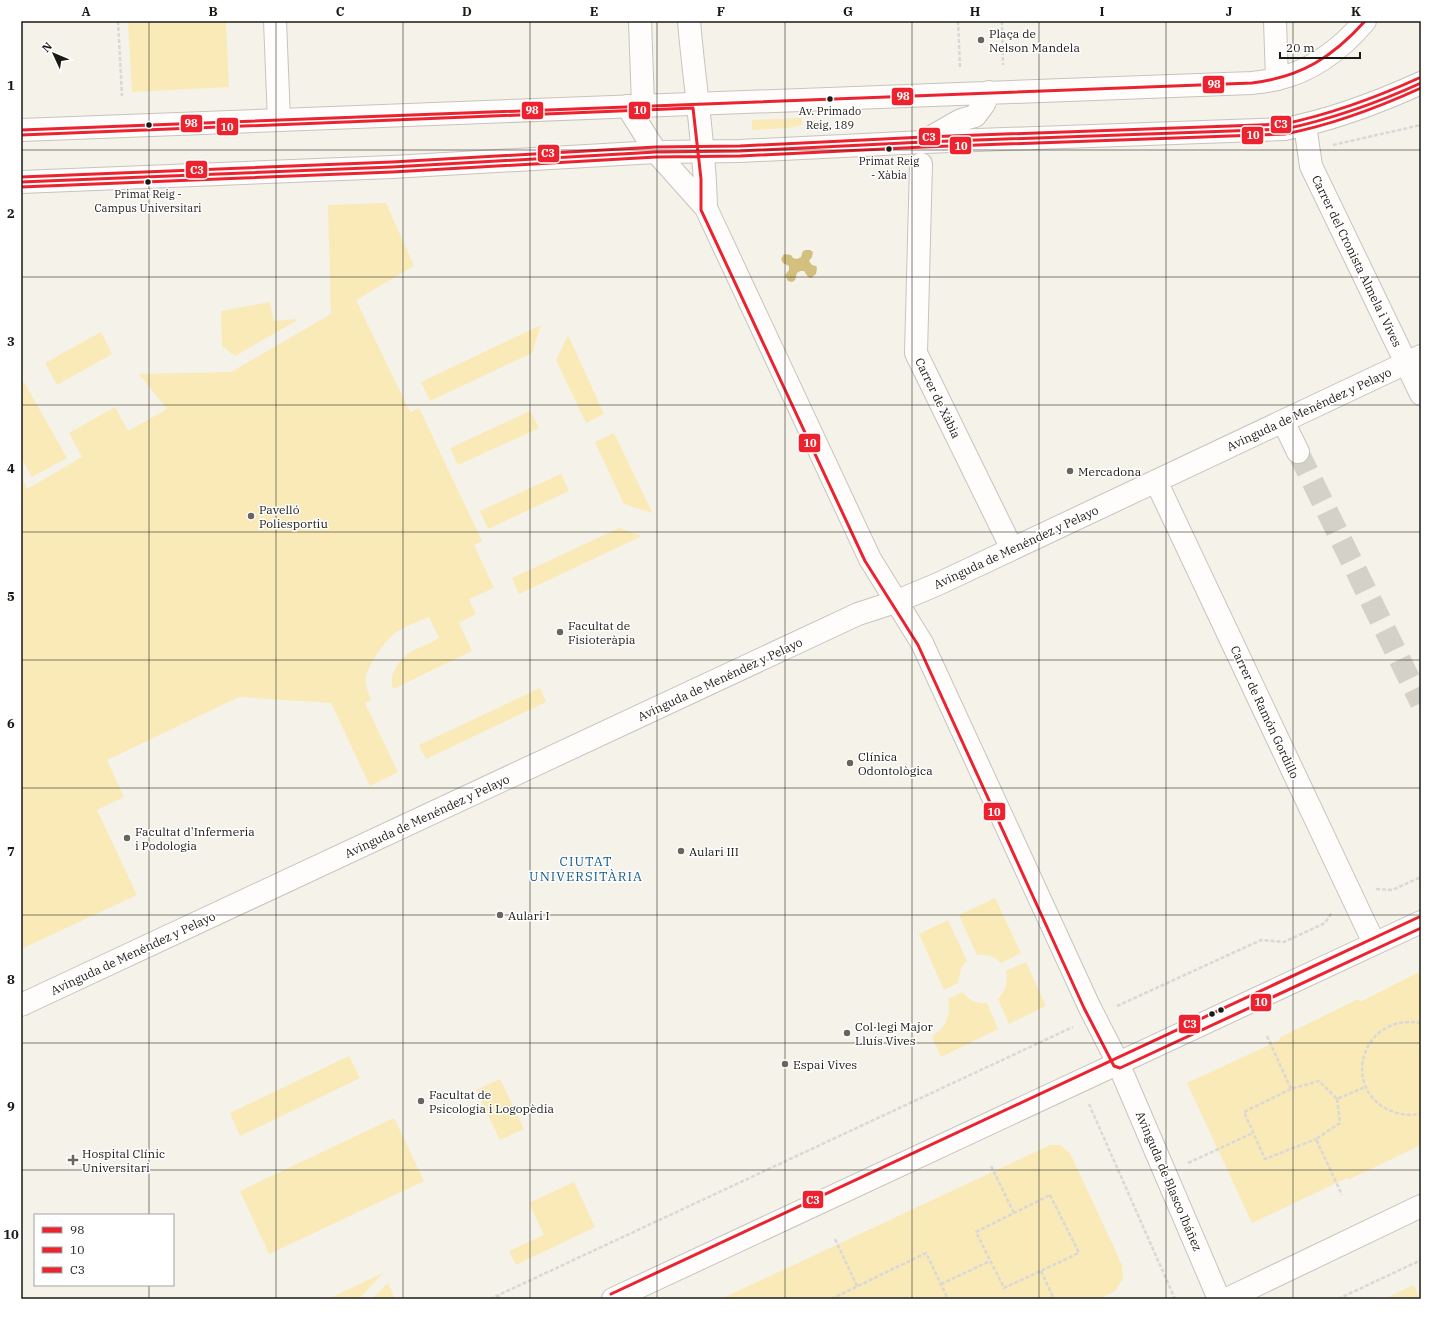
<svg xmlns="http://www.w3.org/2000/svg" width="1442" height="1320" font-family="'IBM Plex Serif',serif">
<rect width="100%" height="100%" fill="#f5f2e9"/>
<path fill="#f9eab8" d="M128 21H226L229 87 132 92Z
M802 118V125L788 128 752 130V120Z
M386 203 414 266 356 300 410 412 419 408 482 541 474 545 494 588 469 599 476 614 459 623 472 651 393 689C388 674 400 658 414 650 422 646 431 643 439 638L429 617C419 621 408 625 398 631 387 637 369 664 366 676 365 685 368 692 371 700L365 703 398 772 370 786 331 703 239 697 107 760 124 797 97 810 137 895 21 949V476L27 489 82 457 69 433 115 407 128 431 167 409 139 374 231 372 331 314 328 205Z
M270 302 274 321 296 319V321L235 356 222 346 221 311Z
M541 325 532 353 430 401 421 382Z
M101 332 112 354 57 385 45 363Z
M568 335 604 414 586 423 556 360Z
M24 382 67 458 32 477 21 458V383Z
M530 411 539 428 458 465 450 448Z
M614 433 652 512V513L624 504 595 442Z
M561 474 569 491 488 529 480 511Z
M619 528 642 536 519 594 512 578Z
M540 688 546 702 426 759 419 745Z
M995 898 1021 953 1001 963C994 956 986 954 977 955L959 915Z
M948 920 967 961 961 968 958 983 944 990 919 934Z
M1026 962 1046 1006 1009 1024 998 999C1006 990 1008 983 1006 971Z
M1421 971V1145L1348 1180 1347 1178 1252 1223 1187 1083 1280 1040 1279 1038 1358 999 1360 1002Z
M962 992C969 1000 976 1004 987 1003L998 1029 941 1057 932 1036C946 1028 951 1016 948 999Z
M349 1056 360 1078 240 1136 230 1113Z
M500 1079 524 1129 500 1140 476 1090Z
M394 1118 424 1181 269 1254 240 1191Z
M1050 1145H1060L1070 1153 1122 1265 1123 1279 1115 1291 1099 1299H721Z
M574 1182 595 1227 516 1265 509 1251 544 1235 529 1203Z
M383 1273 359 1299H328Z
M388 1283 395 1299H372Z
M1414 1285 1419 1297 1413 1299H1384Z"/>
<path fill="#d3c07f" d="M806 250H810L813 252 812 257 809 261 812 265 816 266 817 268 816 274 811 278 808 277 804 271H800L797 273 795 280 792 282 788 281 785 275 789 270V266L783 263 781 259 784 254 791 255 793 258 797 259 801 257 803 251Z"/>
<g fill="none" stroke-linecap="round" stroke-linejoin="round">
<path stroke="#d4d1c9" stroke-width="22" stroke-dasharray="22 11" stroke-linecap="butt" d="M1298 452 1421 703"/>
<g stroke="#c6c4bd" stroke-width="24">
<path id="minor" d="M275 21 279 120
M640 21 643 105
M689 21C694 83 705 145 706 208
M1275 21 1277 79
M627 106 656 152 706 208 870 559 922 643 1089 1006 1118 1063 1219 1299
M1305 125 1311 166 1421 394
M921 164 916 353 1012 549
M1283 421 1298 452
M1156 481 1374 943
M21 1005 858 614 895 602 938 584 1421 356"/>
</g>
<g stroke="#c6c4bd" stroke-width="24">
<path id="major" d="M21 130C431 115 842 97 1252 83 1260 82 1269 81 1277 79 1312 71 1342 48 1365 21
M926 140 961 120 975 116 984 104 989 92
M21 182 392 167 656 152 740 151 924 142 1285 129C1332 120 1377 103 1421 83
M613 1299 1421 922
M1227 1299 1421 1206"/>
</g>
<path stroke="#dad8d6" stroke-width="2.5" stroke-dasharray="4 2" stroke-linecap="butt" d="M118 21 122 96
M958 21 960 67
M1002 21 1003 65
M1333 145 1421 125
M1376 889 1392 890 1421 877
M1117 1006 1261 940 1284 942 1325 923 1332 912
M1421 1023C1360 1012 1339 1093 1394 1112 1402 1115 1412 1116 1421 1113
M1267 1036 1291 1089 1319 1081 1337 1099 1365 1087
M1291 1089 1244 1112 1265 1159 1316 1139
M1337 1099 1340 1123 1316 1139 1342 1195
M1089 1104 1175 1299
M1188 1163 1253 1133
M991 1166 1014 1213
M1050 1195 1079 1253 1004 1288 976 1232Z
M835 1239 857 1286
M1041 1271 1054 1299
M941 1284 990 1261
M498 1295 499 1299
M490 1299 1073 1027
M831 1299 926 1253 948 1299
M1338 1299 1421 1260"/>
<use href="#minor" stroke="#fefdfc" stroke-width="22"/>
<use href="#major" stroke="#fefdfc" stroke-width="22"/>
<g stroke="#fff" stroke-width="6">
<path id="bus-1" d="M21 130 1252 83C1301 77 1333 57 1365 21
M21 182 392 167 656 152 740 151 924 142 1285 129C1332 119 1377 103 1421 83"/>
</g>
<g stroke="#fff" stroke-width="6">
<path id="bus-2" d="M21 135 693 108 701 179V210L865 561 918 645 1084 1008 1114 1066 1120 1068 1421 928
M21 187 392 172 656 157 740 156 924 147 1285 134C1332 125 1377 108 1421 88"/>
</g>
<g stroke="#fff" stroke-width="6">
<path id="bus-3" d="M21 177 392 162 656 147 740 146 924 137 1284 124C1331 114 1375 98 1419 78
M611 1294 1419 917"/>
</g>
<use href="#bus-1" stroke="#ed222e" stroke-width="3"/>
<use href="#bus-2" stroke="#ed222e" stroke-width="3"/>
<use href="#bus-3" stroke="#ed222e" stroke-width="3"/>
</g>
<path fill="none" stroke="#1b1913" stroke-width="1" stroke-opacity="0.55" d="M149 21V1215M276 21V1299M403 21V1299M530 21V1299M657 21V1299M785 21V1299M912 21V1299M1039 21V1299M1166 21V1299M1293 21V1299M21 150H1421M21 277H1421M21 405H1421M21 532H1421M21 660H1421M21 788H1421M21 915H1421M21 1043H1421M21 1170H1421M149 1285V1299"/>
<g fill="#67655e" stroke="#fff" stroke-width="1.5">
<circle cx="981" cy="40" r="4"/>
<circle cx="1070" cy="471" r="4"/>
<circle cx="251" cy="516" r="4"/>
<circle cx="560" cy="632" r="4"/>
<circle cx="850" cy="763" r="4"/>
<circle cx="127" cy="838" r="4"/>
<circle cx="681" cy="851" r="4"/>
<circle cx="500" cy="915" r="4"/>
<circle cx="847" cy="1033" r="4"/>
<circle cx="785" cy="1064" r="4"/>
<circle cx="421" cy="1101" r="4"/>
<path d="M71 1154h4v4h4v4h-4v4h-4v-4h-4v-4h4z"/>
</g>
<g fill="#1b1913" stroke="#fff" stroke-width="1.5">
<circle cx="830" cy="99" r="3.5"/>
<circle cx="149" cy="125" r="3.5"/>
<circle cx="889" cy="149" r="3.5"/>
<circle cx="148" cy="182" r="3.5"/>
<circle cx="1221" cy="1010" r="3.5"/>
<circle cx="1212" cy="1014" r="3.5"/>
</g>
<g text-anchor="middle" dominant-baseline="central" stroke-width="3" stroke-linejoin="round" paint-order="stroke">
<g font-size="11" fill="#1b1913" stroke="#fff">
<text x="830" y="111">Av. Primado<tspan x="830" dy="14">Reig, 189</tspan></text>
<text x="889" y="161">Primat Reig<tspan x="889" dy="14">- Xàbia</tspan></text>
<text x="148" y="194">Primat Reig -<tspan x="148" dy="14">Campus Universitari</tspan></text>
</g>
<g font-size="12" fill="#1b1913" stroke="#fff" text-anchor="start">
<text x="989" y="33">Plaça de<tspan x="989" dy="14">Nelson Mandela</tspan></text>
<text x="1078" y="471">Mercadona</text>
<text x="259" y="509">Pavelló<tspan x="259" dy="14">Poliesportiu</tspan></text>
<text x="568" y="625">Facultat de<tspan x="568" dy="14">Fisioteràpia</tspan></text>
<text x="858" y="756">Clínica<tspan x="858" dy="14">Odontològica</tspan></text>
<text x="135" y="831">Facultat d'Infermeria<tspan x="135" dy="14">i Podologia</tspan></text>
<text x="689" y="851">Aulari III</text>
<text x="508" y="915">Aulari I</text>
<text x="855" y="1026">Col·legi Major<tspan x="855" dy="14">Lluís Vives</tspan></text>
<text x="793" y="1064">Espai Vives</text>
<text x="429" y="1094">Facultat de<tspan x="429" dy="14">Psicologia i Logopèdia</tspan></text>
<text x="82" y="1153">Hospital Clínic<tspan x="82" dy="14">Universitari</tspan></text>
</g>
<g font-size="12" fill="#1b1913" stroke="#fff">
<text transform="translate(1357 261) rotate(64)">Carrer del Cronista Almela i Vives</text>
<text transform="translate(938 398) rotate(64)">Carrer de Xàbia</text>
<text transform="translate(1309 409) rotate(-25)">Avinguda de Menéndez y Pelayo</text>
<text transform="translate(1016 547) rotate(-25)">Avinguda de Menéndez y Pelayo</text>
<text transform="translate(720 679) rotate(-25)">Avinguda de Menéndez y Pelayo</text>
<text transform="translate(1265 712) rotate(65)">Carrer de Ramón Gordillo</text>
<text transform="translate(427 816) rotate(-25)">Avinguda de Menéndez y Pelayo</text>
<text transform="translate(133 953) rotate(-25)">Avinguda de Menéndez y Pelayo</text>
<text transform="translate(1169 1181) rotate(67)">Avinguda de Blasco Ibáñez</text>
</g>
<g font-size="13" letter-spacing="1" fill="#115a87" stroke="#fff">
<text x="586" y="861">CIUTAT<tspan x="586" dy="15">UNIVERSITÀRIA</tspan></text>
</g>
</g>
<g stroke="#fff" stroke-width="1.5">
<rect x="1202" y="75" width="23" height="19" rx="4" fill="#ed222e"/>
<rect x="891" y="87" width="23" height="19" rx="4" fill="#ed222e"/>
<rect x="628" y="101" width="23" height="19" rx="4" fill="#ed222e"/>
<rect x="521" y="101" width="23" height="19" rx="4" fill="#ed222e"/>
<rect x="180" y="114" width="23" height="19" rx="4" fill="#ed222e"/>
<rect x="1270" y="115" width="22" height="19" rx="4" fill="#ed222e"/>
<rect x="216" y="117" width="23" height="19" rx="4" fill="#ed222e"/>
<rect x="1241" y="126" width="23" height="19" rx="4" fill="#ed222e"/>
<rect x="918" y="127" width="23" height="19" rx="4" fill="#ed222e"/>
<rect x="949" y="136" width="23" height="19" rx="4" fill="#ed222e"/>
<rect x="537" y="144" width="23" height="19" rx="4" fill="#ed222e"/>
<rect x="185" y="160" width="23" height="19" rx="4" fill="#ed222e"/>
<rect x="798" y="433" width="23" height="20" rx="4" fill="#ed222e"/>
<rect x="983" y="802" width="23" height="19" rx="4" fill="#ed222e"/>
<rect x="1250" y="993" width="22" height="19" rx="4" fill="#ed222e"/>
<rect x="1178" y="1014" width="23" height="20" rx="4" fill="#ed222e"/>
<rect x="802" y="1190" width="22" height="19" rx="4" fill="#ed222e"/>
</g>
<g font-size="11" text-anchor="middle" font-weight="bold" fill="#fff">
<text x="1214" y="88">98</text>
<text x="903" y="100">98</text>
<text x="640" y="114">10</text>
<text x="532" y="114">98</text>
<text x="191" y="127">98</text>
<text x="1281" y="128">C3</text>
<text x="227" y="131">10</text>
<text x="1253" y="139">10</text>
<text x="929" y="141">C3</text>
<text x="961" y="150">10</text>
<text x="548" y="157">C3</text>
<text x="197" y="174">C3</text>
<text x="810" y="447">10</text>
<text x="994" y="816">10</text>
<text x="1261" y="1006">10</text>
<text x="1190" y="1028">C3</text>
<text x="813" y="1204">C3</text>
</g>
<rect width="1442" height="1320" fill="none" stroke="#ffffff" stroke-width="44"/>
<rect x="34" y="1214" width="140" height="72" fill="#ffffff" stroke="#a4a3a1"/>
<rect x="42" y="1227" width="20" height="6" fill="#ed222e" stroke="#a4a3a1"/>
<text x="70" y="1234" font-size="12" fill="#1b1913">98</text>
<rect x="42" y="1247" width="20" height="6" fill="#ed222e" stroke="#a4a3a1"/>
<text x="70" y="1254" font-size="12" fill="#1b1913">10</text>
<rect x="42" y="1267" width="20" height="6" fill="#ed222e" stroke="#a4a3a1"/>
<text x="70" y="1274" font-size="12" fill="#1b1913">C3</text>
<g transform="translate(54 54) rotate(314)" stroke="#ffffff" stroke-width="3" paint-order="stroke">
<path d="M0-3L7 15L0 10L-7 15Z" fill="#1b1913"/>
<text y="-6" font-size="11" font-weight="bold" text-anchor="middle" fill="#1b1913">N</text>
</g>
<path d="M1280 52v6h80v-6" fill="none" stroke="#1b1913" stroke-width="2"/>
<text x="1286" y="52" font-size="12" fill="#1b1913" stroke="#ffffff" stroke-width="3" paint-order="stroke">20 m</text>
<rect x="22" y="22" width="1398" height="1276" fill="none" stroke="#1b1913" stroke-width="1.5"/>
<g font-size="13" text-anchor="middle" font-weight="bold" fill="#1b1913">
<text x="86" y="16">A</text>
<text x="213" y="16">B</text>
<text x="340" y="16">C</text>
<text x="467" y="16">D</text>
<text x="594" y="16">E</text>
<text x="721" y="16">F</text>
<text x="848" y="16">G</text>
<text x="975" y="16">H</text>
<text x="1102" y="16">I</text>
<text x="1229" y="16">J</text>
<text x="1356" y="16">K</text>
<text x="11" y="90">1</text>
<text x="11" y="218">2</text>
<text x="11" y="346">3</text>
<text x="11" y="473">4</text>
<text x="11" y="601">5</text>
<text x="11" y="728">6</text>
<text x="11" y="856">7</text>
<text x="11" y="984">8</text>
<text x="11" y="1111">9</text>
<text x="11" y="1239">10</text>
</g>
</svg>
